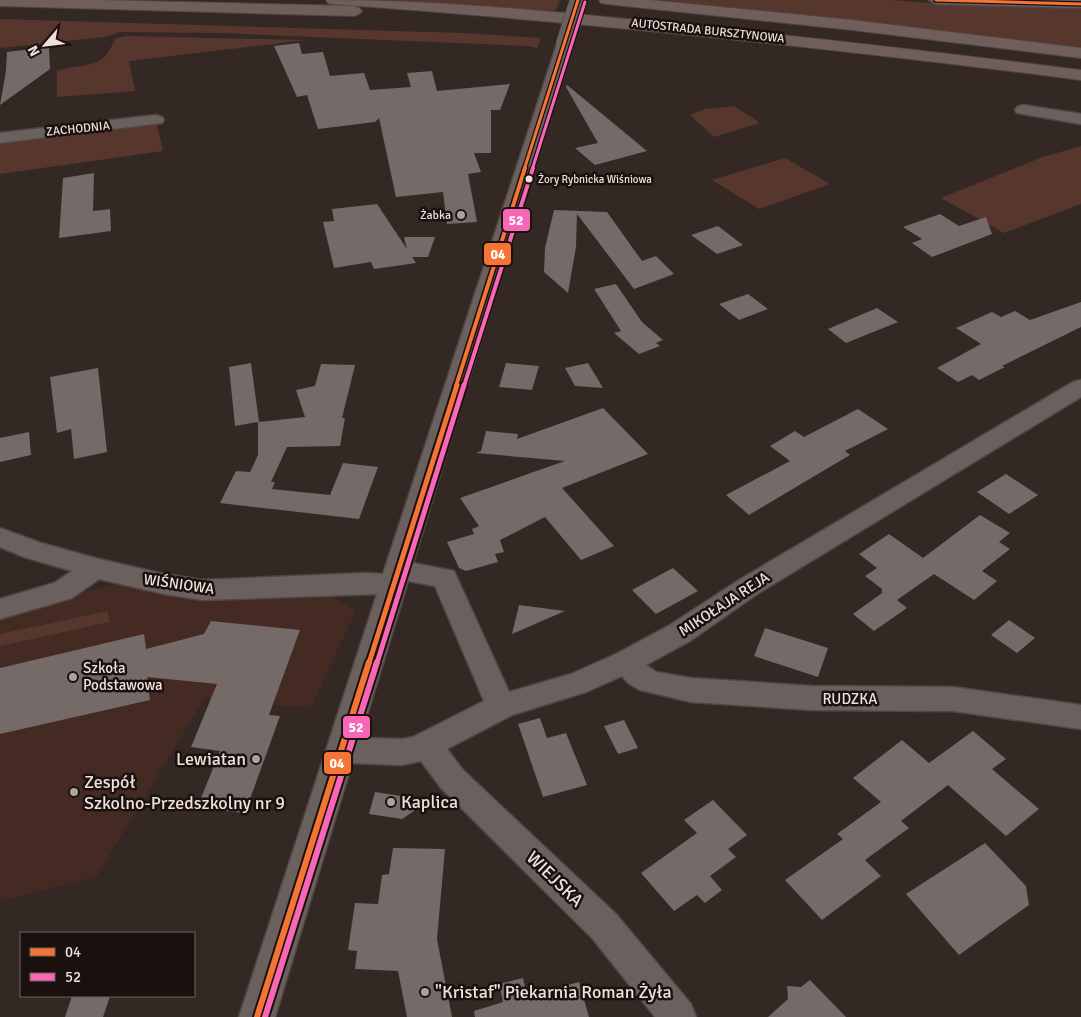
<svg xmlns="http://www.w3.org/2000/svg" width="1081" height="1017" font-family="Signika,sans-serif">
<rect width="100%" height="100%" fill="#342824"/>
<path fill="#442a22" d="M122 583 194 600 322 591 356 611 310 708 205 697 97 876 0 901V611Z"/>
<path fill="#57372d" d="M389 0H560L555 11Z
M662 0H891L956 5 1081 7V47Z
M0 19 463 33 541 38 537 48 528 46 221 33 119 32 104 37 0 48Z
M128 36 306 40 129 61 135 91 57 97V71C72 65 95 68 106 55 110 50 113 43 116 38Z
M734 106 760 123 714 137 690 115 705 109Z
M157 124 163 151 0 174V142Z
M1081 146V204L1004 233 941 198 1043 157Z
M785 158 830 184 759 209 712 180Z
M108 611 109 622 0 646V634Z"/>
<path fill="#746a67" d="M299 43 302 54 323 52 330 76 364 73 370 90 411 87 407 73 432 71 437 91 510 84 500 110H491V153H474L481 172 468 174 477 222 447 224 443 192 396 197 379 118 375 122 318 129 307 95 297 97 274 46Z
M49 47 50 69 0 105 6 71 7 52Z
M567 85 647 151 595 165 575 148 598 143 566 87Z
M94 173 93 211 110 209 111 231 59 238 63 178Z
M377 204 407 249 404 237H435L428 257H412L416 263 374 269 371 262 334 268 323 222 334 221 332 209Z
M554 210 607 212 642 261 656 256 674 274 634 289 577 214 576 247 568 293 544 272 545 248Z
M940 214 959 226 986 217 992 234 932 257 912 243 922 239 903 227Z
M718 226 743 245 717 254 691 235Z
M616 284 642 322 663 340 656 343 660 346 639 354 614 333 621 331 594 289Z
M748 294 768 309 739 320 719 304Z
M1081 302V327L1002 366 1005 367 979 380 972 375 958 382 937 368 981 344 956 328 992 312 1001 317 1015 311 1030 320Z
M877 308 898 322 846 343 828 329Z
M251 363 259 422 305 417 296 390 315 386 321 364 355 365 342 418H345L340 446 287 447 271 482H275L272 489 330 495 343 463 378 467 359 519 220 503 236 471 250 472 258 455V422L235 426 229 367Z
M506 363 539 366 532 390 499 387Z
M588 363 603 388 575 386 565 368Z
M98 368 107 452 74 459 71 429 57 433 50 377Z
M603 408 648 454 562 488 614 546 581 560 545 517 500 540 504 552 495 554 498 562 466 571 459 568 447 542 474 534 472 529 479 526 460 498 565 461 476 453 481 451 486 431 518 434 517 439Z
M858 409 888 429 845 451 850 455 749 515 726 495 790 461 770 446 795 431 804 437Z
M29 432 31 455 0 462V438Z
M1006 474 1038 495 1009 514 977 492Z
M980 515 1010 533 999 542 1010 549 982 571 997 581 974 600 934 574 897 600 907 608 874 631 853 614 882 593V589L865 576 877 568 859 554 889 534 923 558Z
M673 568 698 591 656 614 632 590Z
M519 605 565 611 512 634Z
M1009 620 1035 638 1017 653 991 635Z
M211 621 300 630 269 715 280 716 245 813 197 808 220 751 191 747 217 684 147 677 150 700 0 734V668L144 634 146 649 204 634Z
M765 628 828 648 818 677 754 656Z
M540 718 547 738 566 733 587 785 543 797 518 724Z
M624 720 638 748 618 754 604 726Z
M973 731 1006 759 992 769 1039 809 1006 836 948 785 901 821 909 828 865 860 881 876 822 920 785 880 843 839 837 834 881 802 853 778 902 740 929 763Z
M375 792 408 797 414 811 402 819 369 814Z
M713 800 747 835 728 849 736 857 710 876 722 890 705 903 697 895 674 911 641 873 697 833 684 820Z
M985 843 1026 886 1029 905 959 955 906 894Z
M393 848 445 849 437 939 452 1017H407L398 971 355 969 357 951 348 950 355 903 378 904 382 875 389 874Z
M523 978 527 996 579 982 589 1017H475L474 1011 503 1002 499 984Z
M810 980 846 1017H768L788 999 787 986 801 987Z
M72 996H110L103 1017H65Z"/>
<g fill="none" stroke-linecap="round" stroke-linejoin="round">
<g stroke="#514643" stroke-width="3">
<path id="minor" d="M929 0H1081V8L936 4Z
M564 40 569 41 571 44 413 563 454 571 509 692 571 674 616 654 670 625 739 580 1073 382 1081 380V397L757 594 690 641 646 665 656 672 691 678 812 686 953 687 1081 705V729L953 711 812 710 691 702 640 690 628 683 622 676 586 692 512 715 447 749 463 770 616 914 691 1004 696 1017H655L592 938 441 788 421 761 402 765 352 763 275 1017H239L377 594 202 600 164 594 99 579 72 598 0 619V599L54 583 72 571 24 557 0 547V528L41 543 95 558 164 574 202 580 366 573 383 574 557 44 559 41ZM408 581 435 586 484 701 413 737 402 739 360 738Z
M1023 105 1081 114V124L1017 113 1015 110 1017 107Z
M156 115 162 117 164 120 162 123 0 143V133Z"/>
</g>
<g stroke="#514643" stroke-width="2">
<path id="highway" d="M0 0H99L354 6 359 8 362 11 359 14 354 16 0 6Z
M326 0C432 0 539 10 645 21 791 35 936 52 1081 70V80C832 48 583 22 333 4L328 3Z
M599 0H650L852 20 1081 48V58L852 30 606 4 601 3Z"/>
</g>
<use href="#minor" fill="#6a605d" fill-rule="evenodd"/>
<use href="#highway" fill="#6f5e5a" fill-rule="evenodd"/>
<g stroke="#514643" stroke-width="17" stroke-linecap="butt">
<path id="minor-bridge" d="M564 44 578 0"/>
</g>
<use href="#minor-bridge" stroke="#6a605d" stroke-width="16"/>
<g stroke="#1a100d" stroke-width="5.5">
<path id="bus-1-far3" d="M936 0 1081 4
M524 170 578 0"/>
</g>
<g stroke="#1a100d" stroke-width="7">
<path id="bus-1-far2" d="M456 386 525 168"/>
</g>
<g stroke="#1a100d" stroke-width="9">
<path id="bus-1-far1" d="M369 663 457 385"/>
</g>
<g stroke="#1a100d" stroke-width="10">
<path id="bus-1" d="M257 1017 369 662"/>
</g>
<g stroke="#1a100d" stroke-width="5.5">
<path id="bus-2-far3" d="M532 170 585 2"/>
</g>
<g stroke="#1a100d" stroke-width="7">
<path id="bus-2-far2" d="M464 386 533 168"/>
</g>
<g stroke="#1a100d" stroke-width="9">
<path id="bus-2-far1" d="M377 663 464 385"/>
</g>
<g stroke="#1a100d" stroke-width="10">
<path id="bus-2" d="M265 1017 377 662"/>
</g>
<use href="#bus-1-far3" stroke="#f57335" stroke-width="3"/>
<use href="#bus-1-far2" stroke="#f57335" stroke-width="4"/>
<use href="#bus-1-far1" stroke="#f57335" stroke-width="5"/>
<use href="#bus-1" stroke="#f57335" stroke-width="6"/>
<use href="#bus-2-far3" stroke="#fa66b7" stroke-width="3"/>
<use href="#bus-2-far2" stroke="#fa66b7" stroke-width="4"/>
<use href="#bus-2-far1" stroke="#fa66b7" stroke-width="5"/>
<use href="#bus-2" stroke="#fa66b7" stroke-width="6"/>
</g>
<circle fill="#efe0db" stroke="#1a100d" stroke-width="2" cx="529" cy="179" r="4.5"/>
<g fill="#aea09b" stroke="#1a100d" stroke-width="2">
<circle cx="461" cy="215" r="5"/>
<circle cx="73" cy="677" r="5"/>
<circle cx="256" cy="759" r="5"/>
<circle cx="74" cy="792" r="5"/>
<circle cx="391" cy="802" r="5"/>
<circle cx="425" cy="992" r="5"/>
</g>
<g text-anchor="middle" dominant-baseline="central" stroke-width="5" stroke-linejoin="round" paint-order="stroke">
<g font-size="11" fill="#efe0db" stroke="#1a100d" text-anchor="start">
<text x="538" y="179">Żory Rybnicka Wiśniowa</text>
</g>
<g font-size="12" fill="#efe0db" stroke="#1a100d">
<text transform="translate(708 31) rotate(6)">AUTOSTRADA BURSZTYNOWA</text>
<text transform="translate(78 129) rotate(-6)">ZACHODNIA</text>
</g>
<g font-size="12" fill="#efe0db" stroke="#1a100d" text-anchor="end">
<text x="451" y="215">Żabka</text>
</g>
<g font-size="15" fill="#efe0db" stroke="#1a100d">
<text transform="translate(179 584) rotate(8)">WIŚNIOWA</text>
<text transform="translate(724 604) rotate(-33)">MIKOŁAJA REJA</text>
<text x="850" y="699">RUDZKA</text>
</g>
<g font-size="15" fill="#efe0db" stroke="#1a100d" text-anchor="start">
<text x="83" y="668">Szkoła<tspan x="83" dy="17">Podstawowa</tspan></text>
</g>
<g font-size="18" fill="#efe0db" stroke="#1a100d" text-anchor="start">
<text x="246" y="759" text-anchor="end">Lewiatan</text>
<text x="84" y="782">Zespół<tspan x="84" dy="21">Szkolno-Przedszkolny nr 9</tspan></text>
<text x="401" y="802">Kaplica</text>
<text x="435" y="992">"Kristaf" Piekarnia Roman Żyła</text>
</g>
<g font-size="18" fill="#efe0db" stroke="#1a100d">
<text transform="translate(555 879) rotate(44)">WIEJSKA</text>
</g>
</g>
<g stroke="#1a100d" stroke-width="2">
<rect x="502" y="208" width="29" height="24" rx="5" fill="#fa66b7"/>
<rect x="483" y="242" width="29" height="24" rx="5" fill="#f57335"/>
<rect x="342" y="715" width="29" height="24" rx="5" fill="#fa66b7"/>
<rect x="323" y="751" width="29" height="24" rx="5" fill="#f57335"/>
</g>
<g font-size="14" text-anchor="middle" font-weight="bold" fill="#fff">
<text x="516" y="225">52</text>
<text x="498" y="259">04</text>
<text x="356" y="732">52</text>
<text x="337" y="768">04</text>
</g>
<rect x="20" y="932" width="175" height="65" fill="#1a100d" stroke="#6f635f"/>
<rect x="30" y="948" width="25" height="8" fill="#f57335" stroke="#6f635f"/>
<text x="65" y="957" font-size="15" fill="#efe0db">04</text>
<rect x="30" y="973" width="25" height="8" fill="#fa66b7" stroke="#6f635f"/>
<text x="65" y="982" font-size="15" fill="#efe0db">52</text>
<g transform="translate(45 45) rotate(242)" stroke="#1a100d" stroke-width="4" paint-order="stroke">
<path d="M0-4L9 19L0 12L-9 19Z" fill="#efe0db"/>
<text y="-8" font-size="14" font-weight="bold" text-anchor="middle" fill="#efe0db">N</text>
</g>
</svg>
